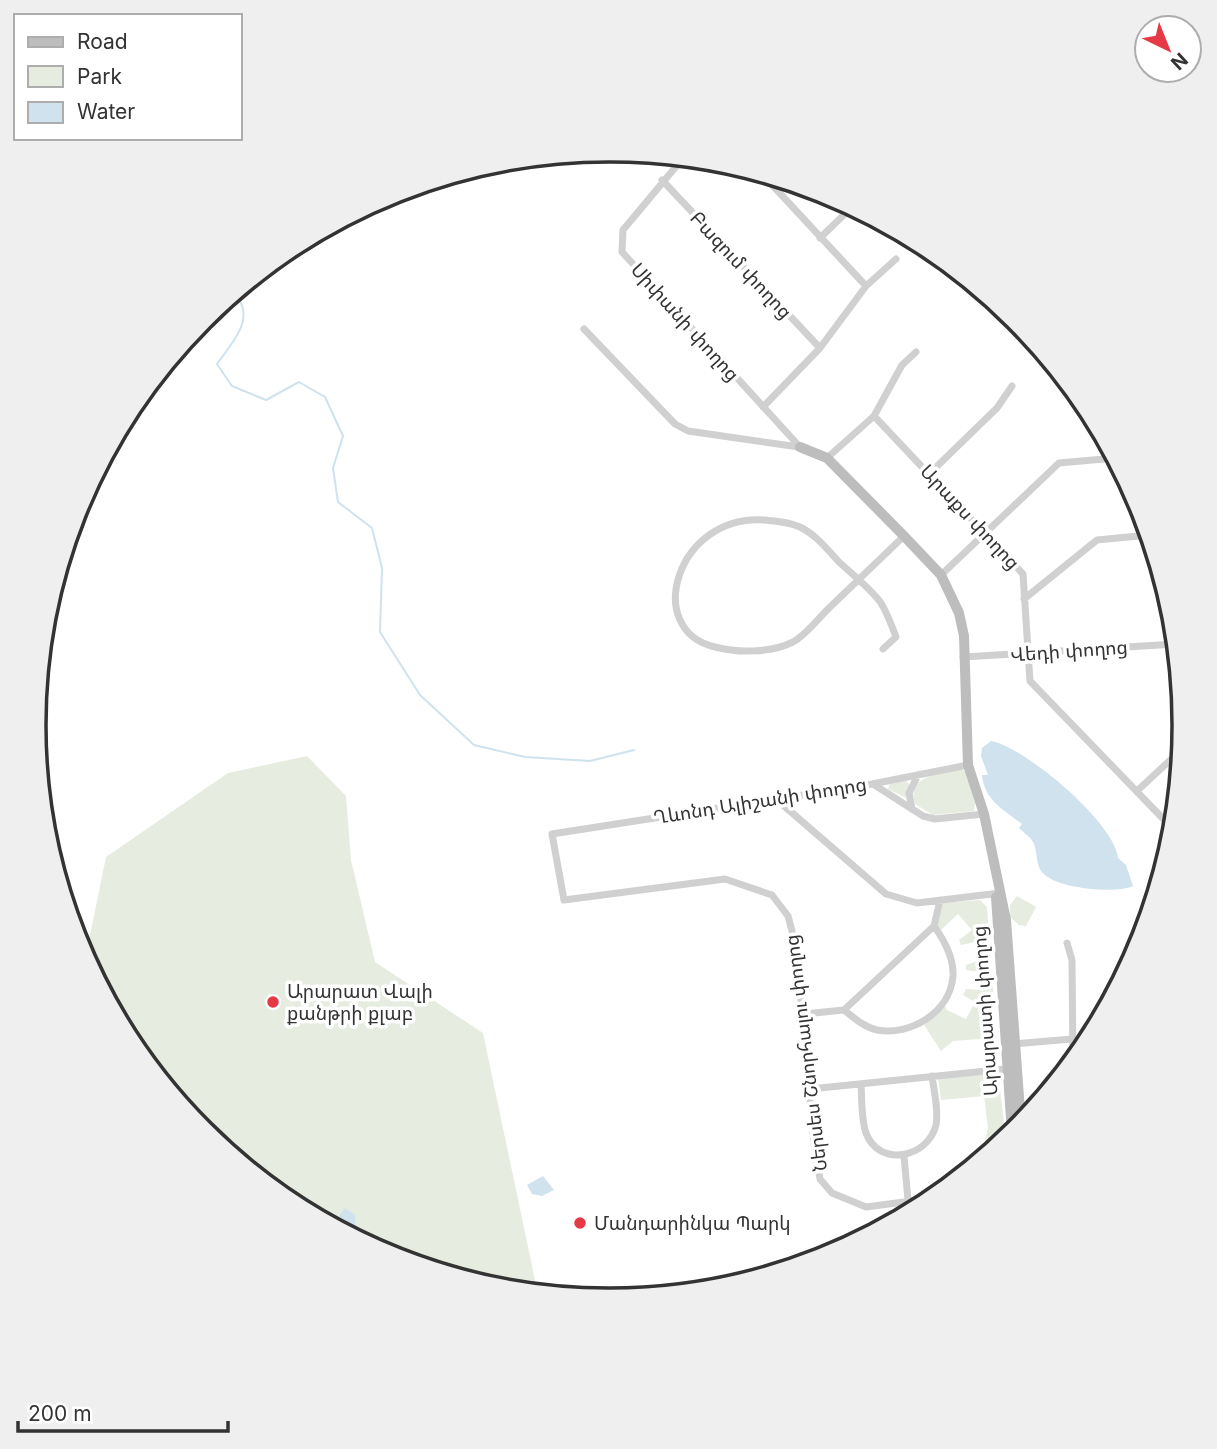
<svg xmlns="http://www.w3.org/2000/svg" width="1217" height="1449" font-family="Inter,'Noto Sans Armenian',sans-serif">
<rect width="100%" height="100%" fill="#fff"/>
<path fill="#e6ecdf" d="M307 756 346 796 351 860 375 962 483 1033 536 1285 514 1290 496 1289 388 1256 289 1203 201 1131 130 1044 85 960 106 857 228 773Z
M961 769 966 772 975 803 974 811 933 815 915 804C906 775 940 774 961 769Z
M906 781 909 784 906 798 888 789 890 783Z
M1017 896 1036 907 1026 926 1019 925 1010 917V905Z
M980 900 987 907 998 1062 991 1065 995 1059 993 1038 953 1041 941 1051 924 1025 944 1004 947 1010 966 1019 975 1002 963 995 966 989 980 990 981 972 966 970V965L980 960 975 942 961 945 959 940 972 930 958 914 941 930 936 924 942 903Z
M998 1074 1006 1139 980 1161 988 1128 984 1096 941 1100 938 1078Z"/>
<path fill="#cfe2ee" d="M991 741C1025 747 1115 823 1118 858L1126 865 1133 886C1116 894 1061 889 1045 875 1035 867 1038 854 1034 844 1032 838 1024 833 1019 828L1022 824C1004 810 984 800 982 775H988L981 756 982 748Z
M543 1176 554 1190 542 1196 532 1194 527 1185Z
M345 1208 355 1215 356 1238 344 1232 339 1216Z"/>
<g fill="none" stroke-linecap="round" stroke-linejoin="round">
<path stroke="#cfe2ee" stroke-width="2" d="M233 292C258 317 233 341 217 364L232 386 266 400 299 382 325 397 343 436 333 468 338 502 372 528 382 568 380 632 420 695 474 745 525 757 590 761 634 750"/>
<path stroke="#d0d0d0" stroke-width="7" d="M684 157 623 230 622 252 800 447
M761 173 866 286
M662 180 820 348
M820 238 853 206
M584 329 675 424 688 431 799 447
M763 407 820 348 866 286 896 259
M874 416 1023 574 1030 681 1173 829
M827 458 874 416 902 365 916 352
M929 474 997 408 1012 386
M941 575 1059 463 1115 458
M1024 599 1097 540 1149 535
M883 649 896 637C892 626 887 613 881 603 870 588 853 575 839 562 828 550 815 534 800 527 789 522 776 521 764 520 677 514 642 630 715 647 738 653 771 653 793 642 806 635 817 620 828 609 853 585 879 560 904 536
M963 657 1176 644
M873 784 923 816 935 819 984 814
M1137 791 1181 750
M776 799 886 894 917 903 1000 893
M912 809 909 793 918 775
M1067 943 1072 960 1073 1061
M844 1010C854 1018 864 1027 877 1030 910 1036 950 1013 953 976 954 958 944 940 934 926
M804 1014 844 1010 934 926 940 900
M1012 1044 1072 1039
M861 1084C862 1099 861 1119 866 1133 879 1168 928 1158 936 1125 939 1111 934 1091 932 1076
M810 1089 1006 1069
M904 1156 908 1200
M934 1198 866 1207 832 1193 820 1179 814 1143 796 946 788 916 772 895 725 879 564 900 552 834 872 784 968 765"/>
<path stroke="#bdbdbd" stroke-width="10" d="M800 447 827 458 904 536 941 575 959 613 964 636 968 765 984 814 1006 920 1021 1124
M996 897 1012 1134"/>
</g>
<g fill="#e63946" stroke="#fff" stroke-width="2.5">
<circle cx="273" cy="1002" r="7"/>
<circle cx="580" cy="1223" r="7"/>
</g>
<g text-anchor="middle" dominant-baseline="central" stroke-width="7" stroke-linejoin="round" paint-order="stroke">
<g font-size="19" fill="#333" stroke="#fff">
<text transform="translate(741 265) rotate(47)">Բազում փողոց</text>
<text transform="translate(685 322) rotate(48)">Սիփանի փողոց</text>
<text transform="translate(970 517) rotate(47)">Արաքս փողոց</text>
<text transform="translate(1069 651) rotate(-4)">Վեդի փողոց</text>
<text transform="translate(760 801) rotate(-9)">Ղևոնդ Ալիշանի փողոց</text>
<text transform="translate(985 1011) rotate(-94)">Արարատի փողոց</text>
<text transform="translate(806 1053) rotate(-97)">Ներսես Շնորհալու փողոց</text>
</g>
<g font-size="19" fill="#333" stroke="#fff" text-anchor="start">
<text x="287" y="991">Արարատ Վալի<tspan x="287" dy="22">քանթրի քլաբ</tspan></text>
<text x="594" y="1223">Մանդարինկա Պարկ</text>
</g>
</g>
<path d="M0 0H1217V1449H0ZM46 725a563 563 0 1 1 1126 0a563 563 0 1 1-1126 0Z" fill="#efefef" fill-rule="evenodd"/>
<path fill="none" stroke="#333" stroke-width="3.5" d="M46 725a563 563 0 1 1 1126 0a563 563 0 1 1-1126 0Z"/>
<rect x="14" y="14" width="228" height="126" fill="#ffffff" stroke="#adadad" stroke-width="2"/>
<rect x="28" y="37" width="35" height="10" fill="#bdbdbd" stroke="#adadad" stroke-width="2"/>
<text x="77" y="49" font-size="21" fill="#333333">Road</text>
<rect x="28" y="66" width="35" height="21" fill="#e6ecdf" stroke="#adadad" stroke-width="2"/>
<text x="77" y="84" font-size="21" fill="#333333">Park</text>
<rect x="28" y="102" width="35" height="21" fill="#cfe2ee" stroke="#adadad" stroke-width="2"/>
<text x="77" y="119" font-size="21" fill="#333333">Water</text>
<g transform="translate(1168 49) rotate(137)"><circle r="33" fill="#ffffff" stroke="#adadad" stroke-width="2"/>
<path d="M0-5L12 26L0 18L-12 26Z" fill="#e63946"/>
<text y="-10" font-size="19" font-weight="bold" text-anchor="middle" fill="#333333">N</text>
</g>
<path d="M18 1421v10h210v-10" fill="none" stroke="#333333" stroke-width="3.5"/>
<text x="28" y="1421" font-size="21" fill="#333333" stroke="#ffffff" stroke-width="5" paint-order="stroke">200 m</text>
</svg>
